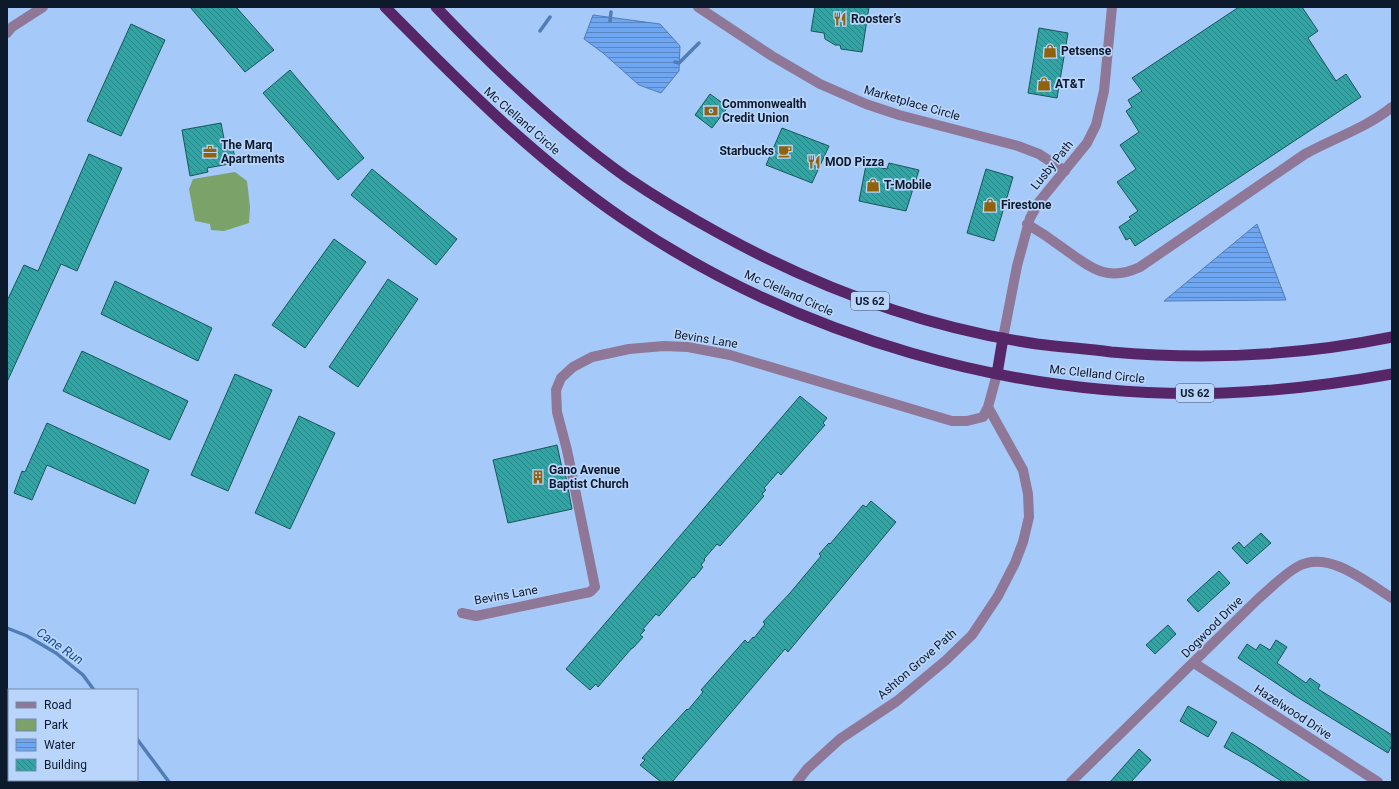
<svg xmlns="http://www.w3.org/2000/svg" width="1399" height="789" font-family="Roboto,sans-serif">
<defs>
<pattern id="water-rules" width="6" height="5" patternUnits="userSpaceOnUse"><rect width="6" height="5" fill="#6ea6f1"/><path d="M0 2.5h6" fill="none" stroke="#5986c3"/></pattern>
<pattern id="building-back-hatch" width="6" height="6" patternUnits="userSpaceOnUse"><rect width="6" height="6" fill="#31a5a6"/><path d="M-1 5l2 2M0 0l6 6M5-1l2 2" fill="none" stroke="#288687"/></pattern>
</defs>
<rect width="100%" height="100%" fill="#a5c9f8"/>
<path fill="#7ba269" d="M235 172 247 181 250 207 249 223 224 231 211 230 210 224 195 221 189 189 193 179Z"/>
<path fill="url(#water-rules)" stroke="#517cb6" d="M593 15 660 24 680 46 679 71 661 93 639 85 603 53 584 39Z
M1257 224 1286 300 1164 301Z"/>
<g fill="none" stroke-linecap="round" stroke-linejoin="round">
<path stroke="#517cb6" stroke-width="3.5" d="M610 21 611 12
M540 31 550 17
M675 62 679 63 699 43
M7 628 27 636 56 653 83 675 94 690
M137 739 169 782"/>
</g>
<path fill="url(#building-back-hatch)" stroke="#175757" d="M190 7H236L274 50 245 72Z
M815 7H869L862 52 841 49 840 45H835L825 39 824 33 811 31Z
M1239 7H1302L1318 31 1308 38 1336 81 1346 74 1361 97 1135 246 1130 238 1126 240 1119 227 1131 219 1129 217 1138 211 1117 182 1136 169 1120 145 1139 132 1126 111 1132 107 1128 100 1142 91 1132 78Z
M131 24 165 40 121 136 87 121Z
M1039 28 1068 33 1057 98 1028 93Z
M290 70 364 158 338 180 263 93Z
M710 94 728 107 712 128 695 115Z
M221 123 225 144 232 143 235 159 228 160 229 164 207 168 208 172 190 176 182 130Z
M782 128 829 146 812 183 766 165Z
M89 154 122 168 77 271 61 264 7 382V301L24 265 38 271Z
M889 163 919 170 906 211 859 201 866 165 887 169Z
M372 169 457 239 436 265 351 195Z
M986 169 1013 177 994 241 967 233Z
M334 239 366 262 305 348 272 325Z
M388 279 418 299 358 387 329 367Z
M115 281 212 328 198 361 101 314Z
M82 351 188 401 170 440 63 391Z
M235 374 272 390 228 491 191 475Z
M800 396 827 418 823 423 825 425 781 475 778 472 764 488 766 490 762 494 764 496 720 546 717 544 704 559 705 560 701 565 703 567 694 578 693 577 659 616 656 614 643 629 645 630 640 635 643 637 633 648H632L598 687 596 684 590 690 566 669Z
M299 416 335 433 290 529 255 513Z
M47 423 149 470 135 504 47 465 32 500 14 493 22 471 25 472Z
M557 445 562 468 564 467 572 509 508 523 493 460Z
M871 501 896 522 788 652 785 649 672 782H661L640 765 645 760 642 758 687 709 688 710 703 692 701 690 745 640 748 643 753 637 754 638 765 624 763 622 790 593 821 556 819 554 829 543 830 544 863 505 866 507Z
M1261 533 1271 543 1247 564 1232 548 1239 542 1244 548Z
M1219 571 1230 583 1198 612 1187 600Z
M1168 625 1176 634 1155 654 1146 645Z
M1276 640 1287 647 1277 663 1306 683 1310 678 1320 685 1318 689 1392 735V745L1388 753 1297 697 1238 658 1247 644 1256 650 1260 644 1270 650Z
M1188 706 1217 722 1208 737 1180 721Z
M1232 732 1254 745 1311 782H1283L1246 759H1245L1224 747Z
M1139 749 1151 760 1131 782H1110Z"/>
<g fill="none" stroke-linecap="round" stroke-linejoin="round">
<path stroke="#8f7798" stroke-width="10" d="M698 7 772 56 820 84 866 104 899 115 1018 146 1039 154 1065 171
M7 33 12 27 43 7
M1027 224C1039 231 1051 239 1063 248 1090 267 1106 283 1140 267L1305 154C1334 138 1366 128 1392 107
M1003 338 1017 266 1030 218 1039 202 1087 143 1096 125 1104 91 1112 7
M462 613 476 616 590 592 595 587 567 450 557 412 556 390 561 378 573 367 592 357 629 349 664 346 688 347 730 355 952 421H967L983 417 988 407 997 374
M1194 663 1378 782
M797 782 807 769 840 739 897 701 945 661 972 635 998 596 1015 563 1023 542 1029 517 1028 494 1023 470 988 407
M1071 782 1258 599C1271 588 1283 575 1297 567 1328 549 1366 582 1392 598"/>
<path stroke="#562668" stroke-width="11" d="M385 7C461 84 535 159 625 220 798 337 1015 400 1224 393 1280 391 1336 384 1392 374
M436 7C495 69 557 128 626 177 657 198 689 217 722 235 819 288 927 328 1037 344 1062 347 1087 349 1111 352 1205 360 1299 356 1392 337
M997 374 1003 338"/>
</g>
<defs>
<g id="restaurant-bare" transform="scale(1.08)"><path d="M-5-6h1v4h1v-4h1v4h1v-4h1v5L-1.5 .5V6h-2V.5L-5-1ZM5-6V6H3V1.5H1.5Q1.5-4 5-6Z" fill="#90620c" stroke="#b9d5fc" stroke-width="2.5" paint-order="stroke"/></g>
<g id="shop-bare" transform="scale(1.08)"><path d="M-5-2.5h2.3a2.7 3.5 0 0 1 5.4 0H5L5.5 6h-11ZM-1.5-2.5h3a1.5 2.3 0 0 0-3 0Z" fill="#90620c" stroke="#b9d5fc" stroke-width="2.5" paint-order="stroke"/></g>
<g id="bank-bare" transform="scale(1.08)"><path d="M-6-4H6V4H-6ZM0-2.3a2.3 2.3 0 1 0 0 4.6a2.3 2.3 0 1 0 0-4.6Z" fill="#90620c" stroke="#b9d5fc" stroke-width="2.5" paint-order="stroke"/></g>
<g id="cafe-bare" transform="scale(1.08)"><path d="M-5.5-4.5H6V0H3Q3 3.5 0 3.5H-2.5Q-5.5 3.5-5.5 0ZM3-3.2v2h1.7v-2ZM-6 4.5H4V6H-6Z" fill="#90620c" stroke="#b9d5fc" stroke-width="2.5" paint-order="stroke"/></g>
<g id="office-bare" transform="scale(1.08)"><path d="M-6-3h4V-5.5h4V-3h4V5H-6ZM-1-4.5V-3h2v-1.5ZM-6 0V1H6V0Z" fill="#90620c" stroke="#b9d5fc" stroke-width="2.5" paint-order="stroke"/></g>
<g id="building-bare" transform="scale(1.08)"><path d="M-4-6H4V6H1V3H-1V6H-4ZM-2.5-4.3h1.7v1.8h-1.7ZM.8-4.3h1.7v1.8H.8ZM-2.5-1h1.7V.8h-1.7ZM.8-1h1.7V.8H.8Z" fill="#90620c" stroke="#b9d5fc" stroke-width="2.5" paint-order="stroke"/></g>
</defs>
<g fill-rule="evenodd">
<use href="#restaurant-bare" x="840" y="19"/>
<use href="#shop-bare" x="1050" y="51"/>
<use href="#shop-bare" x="1044" y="84"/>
<use href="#bank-bare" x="711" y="111"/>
<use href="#cafe-bare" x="785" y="151"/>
<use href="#office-bare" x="210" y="152"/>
<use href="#restaurant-bare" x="814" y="162"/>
<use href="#shop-bare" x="873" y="185"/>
<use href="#shop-bare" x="990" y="205"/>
<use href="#building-bare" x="538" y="477"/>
</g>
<g text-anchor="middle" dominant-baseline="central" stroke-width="3.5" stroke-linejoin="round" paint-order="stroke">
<g fill="#b9d5fc" stroke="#41526a" stroke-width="1">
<rect x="851" y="292" width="38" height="18" rx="3"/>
<rect x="1176" y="384" width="38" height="18" rx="3"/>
</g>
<g font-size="11" font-weight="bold" fill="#0d1a2b">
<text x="870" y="301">US 62</text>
<text x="1195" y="393">US 62</text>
</g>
<g font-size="12" font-weight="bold" fill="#0d1a2b" stroke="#b9d5fc" text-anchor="start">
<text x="851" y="19">Rooster’s</text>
<text x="1061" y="51">Petsense</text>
<text x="1055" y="84">AT&amp;T</text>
<text x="722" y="104">Commonwealth<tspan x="722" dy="14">Credit Union</tspan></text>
<text x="221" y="145">The Marq<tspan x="221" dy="14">Apartments</tspan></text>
<text x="774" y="151" text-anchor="end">Starbucks</text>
<text x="825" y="162">MOD Pizza</text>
<text x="884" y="185">T-Mobile</text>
<text x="1001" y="205">Firestone</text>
<text x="549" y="470">Gano Avenue<tspan x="549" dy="14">Baptist Church</tspan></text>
</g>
<g font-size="12" fill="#0d1a2b" stroke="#b9d5fc">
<text transform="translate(912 103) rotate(16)">Marketplace Circle</text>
<text transform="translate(522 121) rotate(41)">Mc Clelland Circle</text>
<text transform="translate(1052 165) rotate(-51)">Lusby Path</text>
<text transform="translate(789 293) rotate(24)">Mc Clelland Circle</text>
<text transform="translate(706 339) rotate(9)">Bevins Lane</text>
<text transform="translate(1097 374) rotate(6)">Mc Clelland Circle</text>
<text transform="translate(506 595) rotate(-10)">Bevins Lane</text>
<text transform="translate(1212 627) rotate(-45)">Dogwood Drive</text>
<text transform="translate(917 664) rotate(-41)">Ashton Grove Path</text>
<text transform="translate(1293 712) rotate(33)">Hazelwood Drive</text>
</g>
<g font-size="13" font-style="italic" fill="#184e91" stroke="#b9d5fc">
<text transform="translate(60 646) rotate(35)">Cane Run</text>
</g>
</g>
<rect width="1399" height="789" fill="none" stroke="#0d1a2b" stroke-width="16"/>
<rect x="8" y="689" width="130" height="92" fill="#b9d5fc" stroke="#748aa8"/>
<rect x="16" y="702" width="20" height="6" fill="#8f7798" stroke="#748aa8"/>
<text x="44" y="709" font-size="12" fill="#0d1a2b">Road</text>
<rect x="16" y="719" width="20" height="12" fill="#7ba269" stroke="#748aa8"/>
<text x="44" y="729" font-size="12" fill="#0d1a2b">Park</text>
<rect x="16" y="739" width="20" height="12" fill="url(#water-rules)" stroke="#748aa8"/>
<text x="44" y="749" font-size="12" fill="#0d1a2b">Water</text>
<rect x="16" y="759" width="20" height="12" fill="url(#building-back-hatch)" stroke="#748aa8"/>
<text x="44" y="769" font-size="12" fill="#0d1a2b">Building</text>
</svg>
